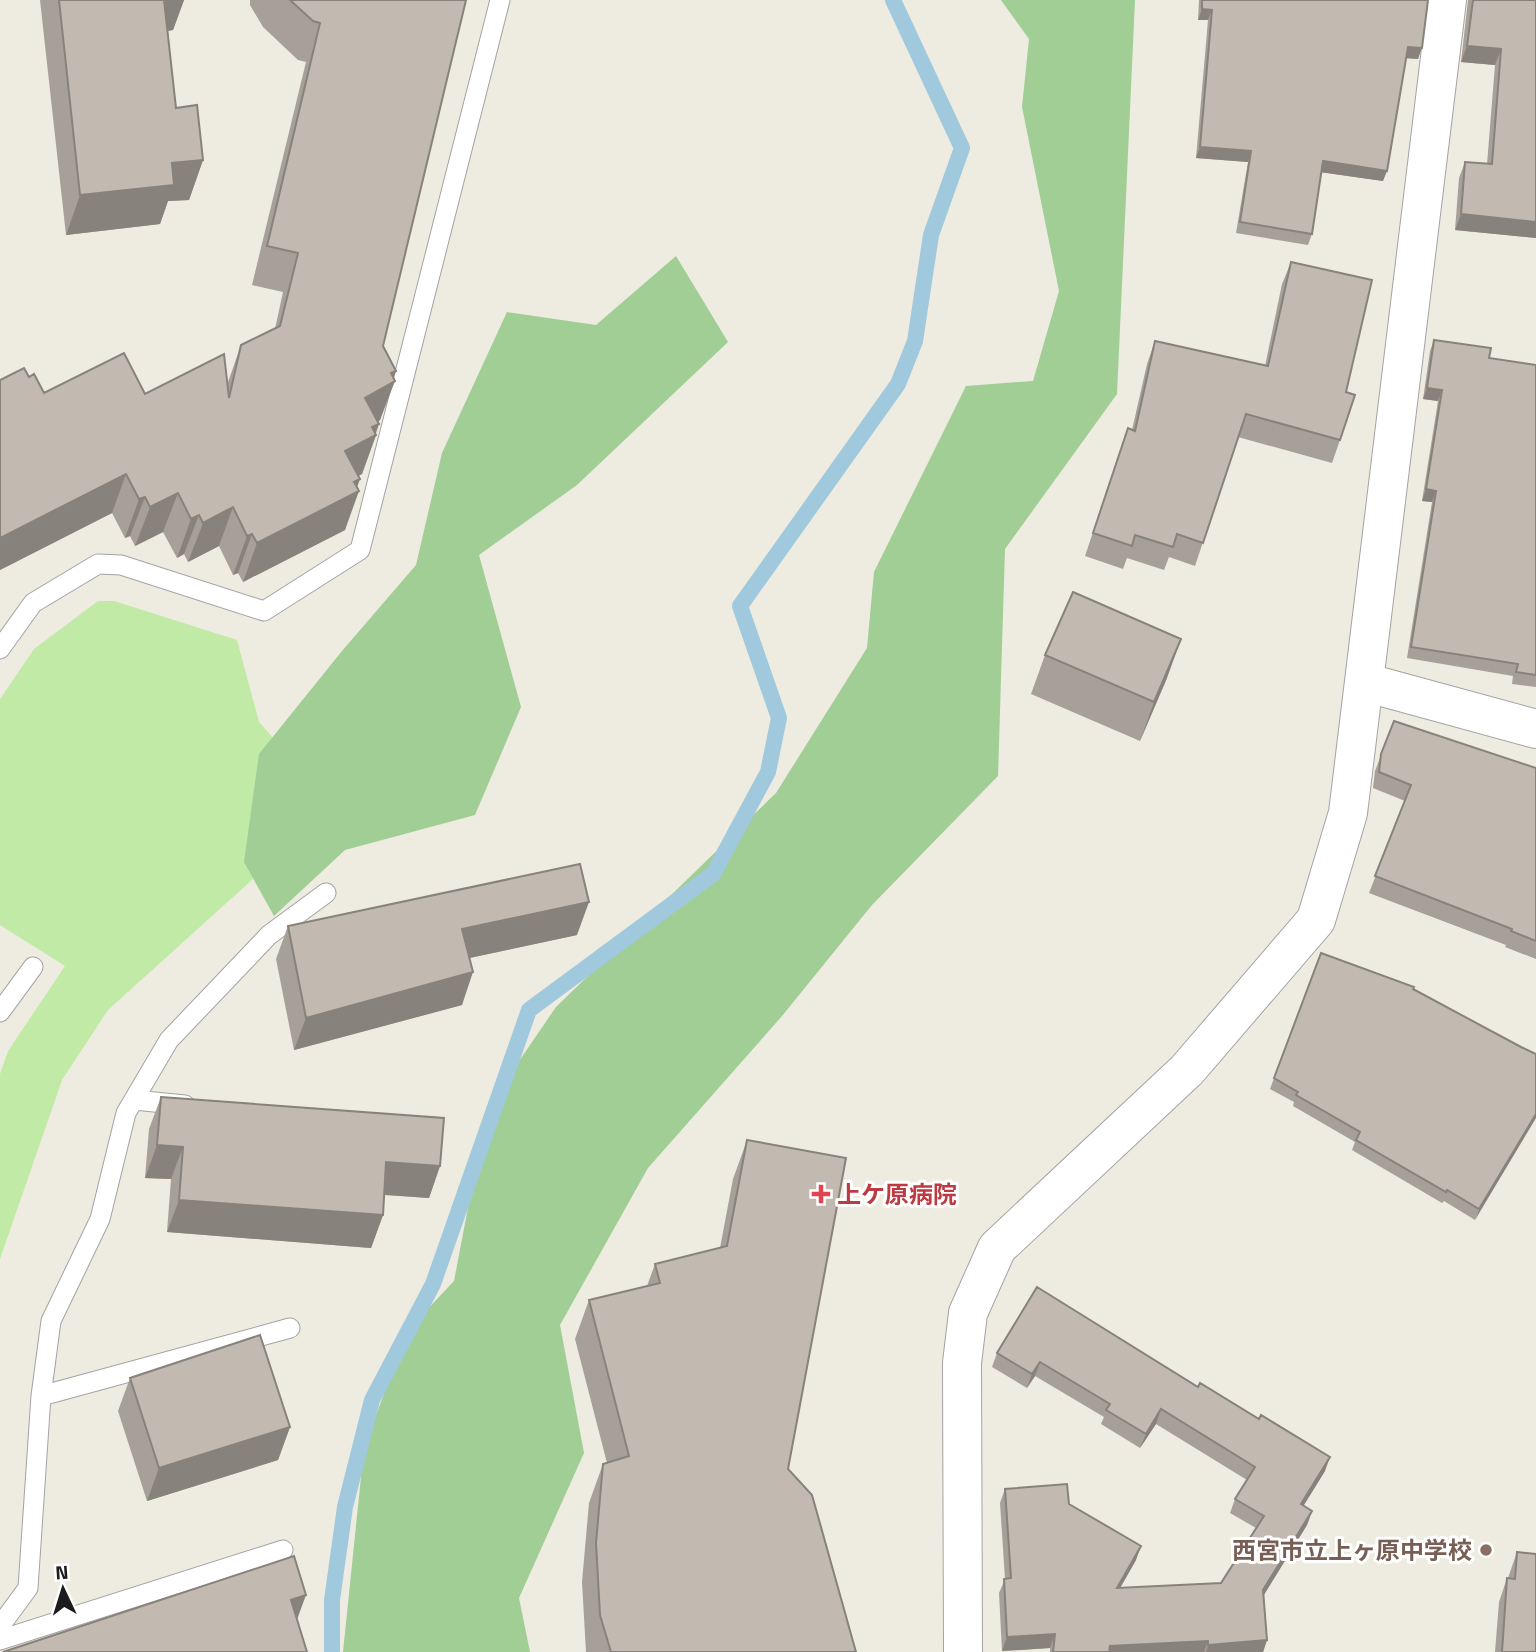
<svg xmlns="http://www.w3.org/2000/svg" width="1536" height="1652" font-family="'Titillium Web','Noto Sans JP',sans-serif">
<rect width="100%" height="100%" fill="#eeebe1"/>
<path fill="#c0eaa5" d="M98 601H114L237 640 259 722 320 791 304 873 253 879 108 1010 62 1080 0 1259V1074L8 1051 65 966 0 925V699L34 649Z"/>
<path fill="#a0ce95" d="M1001 0H1135L1117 394 1005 549 998 776 872 905 782 1016 648 1168 560 1325 584 1453 519 1598 530 1652H343L364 1448 407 1331 454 1281 487 1108 556 1007 776 793 867 648 874 572 966 386 1033 381 1059 291 1022 107 1029 39Z
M676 256 728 342 577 485 479 555 521 707 475 815 345 850 274 916 244 862 259 754 342 651 416 565 442 453 507 312 596 325Z"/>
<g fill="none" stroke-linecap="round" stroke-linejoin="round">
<path stroke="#a0c9dd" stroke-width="16" d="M332 1652V1600L345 1507 372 1400 433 1284 529 1010 713 874 768 772 779 718 740 606 898 384 915 341 931 235 962 148 893 0"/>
<g stroke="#a3a3a3" stroke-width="21">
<path id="lane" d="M0 649 33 603 98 564 121 565 264 611 360 550 500 0
M0 1012 33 967
M134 1100 185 1105
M41 1396 290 1328
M0 1626 28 1588 41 1396 51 1321 100 1219 126 1113 169 1040 269 935 326 893
M0 1640 283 1550"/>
</g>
<g stroke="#a3a3a3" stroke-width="40">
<path id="street" d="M1364 682 1536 729
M963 1652 962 1363 968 1313 997 1248 1187 1070 1316 920 1348 813 1447 0"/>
</g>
<use href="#lane" stroke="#fff" stroke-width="19"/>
<use href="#street" stroke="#fff" stroke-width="38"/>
</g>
<path fill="#a7a098" d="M40 0H184L173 30 168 31 176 108 203 160 189 200 168 201 160 224 66 235Z
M250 0H466L383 346 393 378 380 420 378 422 379 424 375 433 376 435 362 474 358 476 357 487 345 530 243 582 238 573 233 575 219 546 188 562 184 554 177 558 163 532 135 546 130 536 125 538 112 513 0 570V380L29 377 44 393 145 394 227 385 241 345 275 329 283 292 252 285 306 62 298 60 263 27 250 5Z
M1199 0H1428L1418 59 1406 58 1383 181 1321 172 1312 234 1308 245 1236 233 1248 162 1196 158 1208 20H1198Z
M1468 0H1536V238L1455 230 1459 178 1465 162 1487 164 1495 65 1461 62Z
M1291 262 1346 392 1340 440 1332 463 1238 437 1195 566 1169 557 1164 570 1127 558 1123 569 1085 556 1128 428 1132 430 1147 364 1155 341 1265 366 1282 284Z
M1434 340 1489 358 1536 365V687L1512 684 1513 676 1407 658 1432 502 1422 501 1438 401 1423 399 1430 351Z
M1045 655 1167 678 1140 741 1031 694Z
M1394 721 1536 768V959L1505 947 1506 945 1369 893 1405 801 1373 788 1375 771Z
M288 926 577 935 470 958 462 1005 294 1050 276 959Z
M1321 953 1413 989 1521 1047 1536 1054 1475 1220 1444 1201 1442 1203 1352 1150 1355 1142 1293 1106 1294 1102 1270 1089Z
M161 1097 440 1166 429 1198 384 1195 383 1215 371 1248 167 1232 171 1179 145 1178 149 1129Z
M747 1140 788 1469 856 1652H586L582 1582 589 1503 603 1464 607 1463 575 1339 589 1300 647 1286 655 1264 720 1248 733 1179Z
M1037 1287 1325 1471 1303 1506 1312 1511 1307 1525 1264 1595 1267 1640 1263 1652H1050V1648L1002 1651 999 1593 1005 1579 1000 1503 1005 1489 1069 1504 1136 1560 1120 1588 1221 1583 1256 1528 1230 1513 1235 1499 1247 1480 1156 1424 1140 1448 1101 1424 1104 1417 1035 1376 1027 1388 992 1367 997 1353Z
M130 1378 290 1427 278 1460 147 1501 118 1411Z
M1517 1552 1536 1652H1495L1499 1602 1507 1578H1508Z"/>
<path fill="#88827c" d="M162 0H184L173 30 149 33Z
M1202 9 1212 10 1208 20H1198Z
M1467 46 1501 49 1495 65 1461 62Z
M1408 47 1422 48 1418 59 1404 58Z
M1200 147 1251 151 1248 162 1196 158Z
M203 160 189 200 168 201 160 224 66 235 80 195 172 163Z
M1323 161 1387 171 1383 181 1319 172Z
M1461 214 1536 222V238L1455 230Z
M396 371 392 383 395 381 380 420 351 437 365 398 391 373Z
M1427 388 1442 390 1438 401 1423 399Z
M379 424 375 436 376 435 362 474 331 490 345 451 372 427Z
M126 474 112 513 0 570V538Z
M360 479 355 493 359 491 345 530 243 582 257 543Z
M1426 489 1436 491 1432 502 1422 501Z
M178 493 163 532 135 546 150 507Z
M145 497 130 536 125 538 139 499Z
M233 507 219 546 188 562 203 523Z
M199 515 184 554 177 558 191 519Z
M252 534 238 573 233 575 247 536Z
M1181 639 1167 678 1140 741 1154 702Z
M589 902 577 935 450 962 462 929Z
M473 972 462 1005 294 1050 306 1018Z
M1536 1114V1118L1475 1220 1479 1209Z
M157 1145 183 1147 171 1179 145 1178Z
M386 1162 440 1166 429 1198 374 1194Z
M179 1200 383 1215 371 1248 167 1232Z
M1040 1362 1035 1376 1027 1388 1032 1374Z
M1161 1409 1156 1424 1140 1448 1146 1434Z
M290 1427 278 1460 147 1501 159 1468Z
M1330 1457 1325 1471 1296 1518 1301 1504Z
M1312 1511 1307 1525 1258 1604 1263 1590Z
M1141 1546 1136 1560 1112 1602 1117 1588Z
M306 1595 295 1625 291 1600Z
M1055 1634 1050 1648 1002 1651 1007 1637Z
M1267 1640 1263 1652H1206L1208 1645Z
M1208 1641 1204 1652H1108L1110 1646Z"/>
<path fill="#c2bab1" stroke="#88827c" stroke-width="2" d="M59 0H164L176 108 197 105 203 160 172 163 174 185 80 195Z
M290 0H466L383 346 396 371 391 373 395 381 365 398 379 424 372 427 376 435 345 451 360 479 354 482 359 491 257 543 252 534 247 536 233 507 203 523 199 515 191 519 178 493 150 507 145 497 139 499 126 474 0 538V380L24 368 29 377 34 374 44 393 124 353 145 394 224 354 229 398 241 345 280 326 298 253 267 246 320 23 313 21Z
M1202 0H1428L1422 48 1408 47 1387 171 1323 161 1312 234 1240 222 1251 151 1200 147 1212 10 1202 9Z
M1473 0H1536V222L1461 214 1465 162 1492 164 1501 49 1467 46Z
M1291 262 1372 280 1346 392 1355 395 1340 440 1246 414 1203 543 1177 534 1173 547 1135 535 1132 546 1093 533 1128 428 1135 431 1155 341 1268 366Z
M1434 340 1491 348 1489 358 1536 365V675L1516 672 1518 664 1411 647 1436 491 1426 489 1442 390 1427 388Z
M1073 592 1181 639 1154 702 1045 655Z
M1394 721 1536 768V941L1511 931 1512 929 1375 876 1411 785 1379 772 1381 754Z
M580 864 589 902 462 929 473 972 306 1018 288 926Z
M1321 953 1414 987 1413 989 1521 1047 1536 1054V1114L1479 1209 1447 1190 1446 1192 1356 1140 1360 1132 1296 1095 1298 1092 1274 1078Z
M161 1097 444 1118 440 1166 386 1162 383 1215 179 1200 183 1147 157 1145Z
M747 1140 846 1158 788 1469 812 1495 856 1652H611L600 1615 596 1543 603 1464 629 1456 589 1300 660 1283 655 1264 727 1246Z
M1037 1287 1198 1387 1200 1383 1259 1419 1261 1415 1330 1457 1301 1504 1312 1511 1263 1590 1267 1640 1208 1645V1641L1110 1646 1109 1652H1053L1055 1634 1007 1637 1004 1579 1011 1578 1005 1489 1067 1484 1069 1504 1141 1546 1117 1588 1221 1583 1264 1516 1235 1499 1255 1467 1161 1409 1146 1434 1106 1410 1110 1404 1040 1362 1032 1374 997 1353Z
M260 1335 290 1427 159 1468 130 1378Z
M1517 1552 1536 1554V1652H1502L1507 1578 1515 1579Z
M294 1556 306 1595 291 1600 307 1652H3Z"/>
<path fill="#e0444e" stroke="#fff" stroke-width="2.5" d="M817.5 1183.5h7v7h7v7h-7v7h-7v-7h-7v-7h7z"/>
<circle fill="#8d6e63" stroke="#fff" stroke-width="2.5" cx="1486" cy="1550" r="7"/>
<g text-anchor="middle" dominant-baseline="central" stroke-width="6" stroke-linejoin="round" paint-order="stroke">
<g font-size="24" font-weight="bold" fill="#be3a42" stroke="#fff" text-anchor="start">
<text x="837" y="1194">上ケ原病院</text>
</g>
<g font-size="24" font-weight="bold" fill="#785e54" stroke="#fff" text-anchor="end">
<text x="1472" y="1550">西宮市立上ヶ原中学校</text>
</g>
</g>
<g transform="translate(63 1589) rotate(356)" stroke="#ffffff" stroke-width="5" paint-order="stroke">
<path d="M0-5L12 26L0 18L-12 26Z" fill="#1c1c1c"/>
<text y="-10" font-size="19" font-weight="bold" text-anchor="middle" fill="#1c1c1c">N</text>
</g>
</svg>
